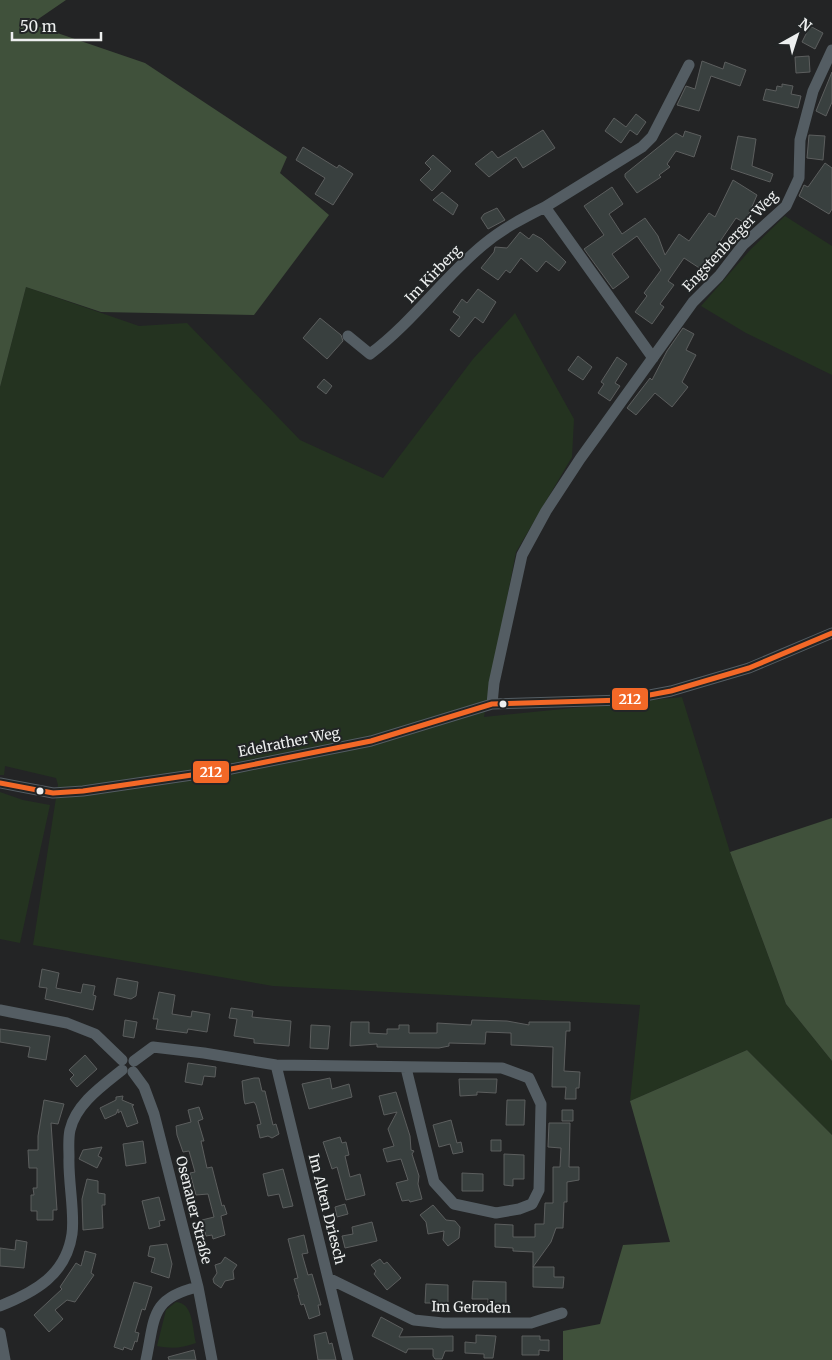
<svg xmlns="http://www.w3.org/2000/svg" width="832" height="1360" font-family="Merriweather,serif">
<rect width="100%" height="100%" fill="#232425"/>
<path fill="#243320" d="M785 216 832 246V375L746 333 701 306 751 249Z
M26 287 139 326 187 323 300 440 383 478 473 359 515 313 574 419 572 457 516 552 484 717 682 697 730 852 786 1004 832 1061V1135L747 1050 630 1101 640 1005 273 986 33 945 58 785 56 778 5 766 4 775H0V387Z
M0 792 23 800 50 805 20 943 0 939Z
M176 1302C194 1303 192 1329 196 1343 182 1348 172 1349 157 1346L166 1310Z"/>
<path fill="#40513b" d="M0 0H66L31 24 145 63 287 157 280 173 329 215 254 315 101 312 26 287 0 387Z
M832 818V1061L786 1004 730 852Z
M747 1050 832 1135V1360H563V1331L600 1324 623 1245 670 1242 630 1101Z"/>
<path fill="#39403f" stroke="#5c5e5e" d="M810 26 823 33 815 49 802 42Z
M809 56 810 72 796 73 795 57Z
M702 61 723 69 725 62 746 70 740 86 711 76 699 111 677 105 686 86 695 89Z
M832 72V102L826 116 816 111Z
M782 84 793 86 791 94 801 96 798 108 763 100 766 89 776 91 777 86 782 87Z
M636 114 646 122 637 135 630 130 621 143 605 131 614 118 626 127Z
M543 130 555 148 523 168 516 157 489 177 475 164 492 151 498 158Z
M685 131 701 136 694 157 676 151 667 164 670 167 659 175 661 177 637 193 625 177V174L676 133 683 137Z
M809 135 825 136 823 160 807 158Z
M738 136 756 139 752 166 773 174 770 182 731 169Z
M303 147 337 168 339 165 353 174 333 205 315 194 325 178 296 160Z
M433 155 451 171 432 191 420 180 431 169 425 163Z
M825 163 832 168V209L829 214 799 196 804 185 808 187Z
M733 180 757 195 745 223 736 218 719 243 722 245 721 254 707 273 684 258 668 281 674 285 660 304 664 307 652 324 635 312 647 296 644 293 661 270 637 236 612 254 629 277 613 289 584 249 604 235 584 206 612 187 623 204 609 214 622 234 645 218 658 236 665 255 679 234 689 241 709 213 715 217Z
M442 192 458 205 453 215 433 200Z
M497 208 505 220 488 229 481 218 484 214Z
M520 232 529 239 533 234 542 239 566 262 559 271 546 261 537 272 521 258 510 273 506 270 498 280 481 268 494 252 495 247 507 248Z
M478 289 496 302 483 323 475 317 459 337 450 330 460 317 453 312 462 299 467 303Z
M320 318 341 335 343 341 327 359 303 338Z
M683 328 694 334 686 350 696 355 682 382 688 387 672 407 655 393 636 415 627 408 650 378 652 380 667 351Z
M578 356 592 367 583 380 568 370Z
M617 357 627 364 615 383 620 386 610 401 598 393 604 384 601 382Z
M324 379 332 386 326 394 317 387Z
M42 969 59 973 56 988 81 993 83 984 95 986 93 995 96 996 93 1010 45 999 47 988 39 987Z
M117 978 138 982 136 996 131 999 114 995Z
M159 992 175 995 172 1014 191 1017 192 1011 210 1014 207 1032 188 1029 187 1033 156 1029 158 1019H153Z
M231 1008 253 1011 252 1017 291 1021 289 1046 254 1043V1039L234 1036 237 1019 229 1018Z
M125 1020 137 1022 134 1038 123 1036Z
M472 1020 507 1021 529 1025V1022H570V1031H566L564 1071 580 1072 579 1088H576V1099H565L566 1087H552L553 1047 511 1045V1033L486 1032 485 1044 449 1043V1046L439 1048 377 1047V1044L350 1046 351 1022H369V1033L387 1034V1029H399V1025H409V1033H437V1023L471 1025Z
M311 1025 330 1026 328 1049 310 1048Z
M0 1029 50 1036 46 1060 28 1057 30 1047 0 1042Z
M85 1055 97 1069 77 1087 70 1079 74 1075 69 1070Z
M188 1063 216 1067 215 1077 204 1076 202 1085 185 1082Z
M254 1078H259L262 1091H265L273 1125 276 1124 279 1134 272 1138 268 1136 260 1138 257 1125 261 1124 256 1105 254 1102 245 1104 244 1100 242 1081Z
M330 1078 332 1089 349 1084 352 1097 309 1109 302 1084Z
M459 1079H497L496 1093 477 1092V1095L460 1096Z
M396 1092 410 1136 411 1150 414 1151 412 1154 419 1176 418 1184 422 1199 410 1202 409 1200 402 1201 396 1183 408 1180 401 1159 387 1162 383 1149 394 1146 388 1129 397 1112 384 1115 379 1096Z
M123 1096 122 1100 134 1105H132L138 1123 127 1127 121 1111 118 1113V1109L116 1114 105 1119 100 1108 116 1100V1097Z
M44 1100 64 1104 58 1124 51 1123 57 1210H53V1220H37V1211H31V1195H34L33 1188H37V1168H29L28 1150H38V1136Z
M507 1100H525L524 1125H506Z
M199 1107 203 1119 198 1121 204 1141H201L207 1168 212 1167 222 1206 224 1205 227 1214 221 1216 225 1235 213 1239 212 1235 206 1236 202 1220 214 1217 208 1194 196 1195 190 1173 195 1172 189 1151 183 1152 177 1135 176 1126 191 1122 188 1110Z
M562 1110H573V1121H562Z
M451 1120 457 1143 461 1142 463 1152 453 1154 450 1144 439 1147 433 1125Z
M549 1123H570L569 1167H579V1180L567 1182V1202H564L563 1228H556L551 1242 533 1267H554V1277H564L563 1288 533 1287V1252L513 1251V1248L495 1247V1224L513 1225V1237H535V1224H544L545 1203H553V1167H560L561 1148 548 1147Z
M340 1137 342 1143 346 1142 349 1155 345 1156 350 1177 360 1174 365 1195 346 1200 337 1167 332 1169 323 1142Z
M491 1140H501V1151H491Z
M143 1141 146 1163 126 1166 123 1144Z
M102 1147 98 1156 102 1158 97 1168 79 1159 83 1150Z
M504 1154 524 1155V1179H513V1186L504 1185Z
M283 1169 293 1206 283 1208 279 1194 268 1196 263 1174Z
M462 1173 483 1174V1191H462Z
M87 1179 98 1181V1193L105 1194V1205H102L103 1228 83 1230 82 1199Z
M159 1197 165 1220 159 1221 160 1226 149 1229 142 1201Z
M345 1204 348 1214 337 1217 335 1207Z
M433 1205 446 1220 455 1221 460 1227 459 1238 448 1246 443 1240 444 1231 428 1234 426 1222 420 1215Z
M372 1222 377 1241 345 1248 342 1236 353 1234 352 1227Z
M304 1235 308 1253 302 1254 308 1275 312 1274 321 1305H318L320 1315 309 1319 304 1304 301 1305 298 1295H299L294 1279 298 1278 288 1239Z
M16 1240 27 1242 24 1268 0 1266V1248L15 1250Z
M167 1244 172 1264 169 1278 151 1272 155 1258 148 1256 150 1246Z
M85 1251 96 1254 91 1273 94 1275 75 1302 67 1300 55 1310 63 1319 49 1332 34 1315 62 1289 60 1287 76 1263 81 1266Z
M225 1257 237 1265 233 1271 234 1279 225 1281 221 1288 214 1283 213 1279 217 1273 215 1265 221 1263Z
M380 1259 384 1264 387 1262 401 1278 387 1290 374 1274 376 1271 371 1265Z
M473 1281 506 1282V1307H488V1299H472Z
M134 1282 152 1287 145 1310 142 1309 135 1332 139 1333 137 1342 135 1341 132 1350 124 1347 123 1350 114 1347Z
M426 1284 448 1285V1303H425Z
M381 1317 403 1329 399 1337 453 1336V1351H445L442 1359H435L433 1356V1349H408L406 1353 372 1336Z
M326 1332 329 1344 332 1343 336 1360H318L314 1335Z
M476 1335 496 1336 493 1358H484V1354L465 1353V1342L476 1343Z
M522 1336H540V1340H549V1351L539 1350V1355H522Z
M194 1350 196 1360H169L168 1357Z"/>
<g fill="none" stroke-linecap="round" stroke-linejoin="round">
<path stroke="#545d63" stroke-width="11" d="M348 336 370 354C413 322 443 278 483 245 502 229 523 218 545 207
M653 358 545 207 642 147 652 137 689 65
M492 704 494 683 522 555 546 511 580 459 693 302 719 276 743 245 786 206 799 178 800 140 813 91 832 50
M0 783 53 793 83 791 226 770 371 741 492 704 623 700 671 691 749 668 832 633
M0 1010 67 1023 95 1034 122 1060
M134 1061 153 1047 204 1053 276 1065 502 1068 529 1078 541 1104 539 1190 532 1204 519 1209 496 1213 454 1204 434 1182 406 1068
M276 1065 348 1360
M133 1072 144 1087 154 1114 198 1287 212 1360
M328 1278 414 1320 443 1323H531L562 1313
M0 1306C35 1292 66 1275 72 1234 75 1213 68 1181 69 1157 69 1149 68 1139 70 1130 76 1104 102 1086 122 1070
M0 1333 5 1360
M146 1360C155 1318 150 1298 198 1287"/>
<g stroke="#222526" stroke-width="9">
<path id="bus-1" d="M0 783 53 793 83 791 226 770 371 741 492 704 623 700 671 691 749 668 832 633"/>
</g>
<use href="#bus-1" stroke="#f36827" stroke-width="5"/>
</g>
<g fill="#edefef" stroke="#222526" stroke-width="2">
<circle cx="503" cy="704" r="4.5"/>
<circle cx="40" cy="791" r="4.5"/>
</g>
<g text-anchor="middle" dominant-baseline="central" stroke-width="4" stroke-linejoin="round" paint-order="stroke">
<g font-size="14" fill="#edefef" stroke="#222526">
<text transform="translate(730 241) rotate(-47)">Engstenberger Weg</text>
<text transform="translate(433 274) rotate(-46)">Im Kirberg</text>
<text transform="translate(289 742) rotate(-11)">Edelrather Weg</text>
<text transform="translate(327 1209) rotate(76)">Im Alten Driesch</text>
<text transform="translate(194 1210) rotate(76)">Osenauer Straße</text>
<text transform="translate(471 1307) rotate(1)">Im Geroden</text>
</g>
</g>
<g stroke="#222526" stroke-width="2">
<rect x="611" y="687" width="38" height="24" rx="5" fill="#f36827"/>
<rect x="192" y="760" width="38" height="24" rx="5" fill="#f36827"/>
</g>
<g font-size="14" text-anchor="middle" font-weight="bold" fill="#fff">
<text x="630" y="704">212</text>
<text x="211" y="777">212</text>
</g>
<g transform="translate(797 35) rotate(39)" stroke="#222526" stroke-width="4" paint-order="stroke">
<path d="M0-4L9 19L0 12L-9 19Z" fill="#edefef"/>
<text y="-8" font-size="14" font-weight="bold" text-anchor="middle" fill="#edefef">N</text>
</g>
<path d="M12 32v8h89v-8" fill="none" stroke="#edefef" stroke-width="2.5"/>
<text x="20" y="32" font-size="15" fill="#edefef" stroke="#222526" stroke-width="4" paint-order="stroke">50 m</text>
</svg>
